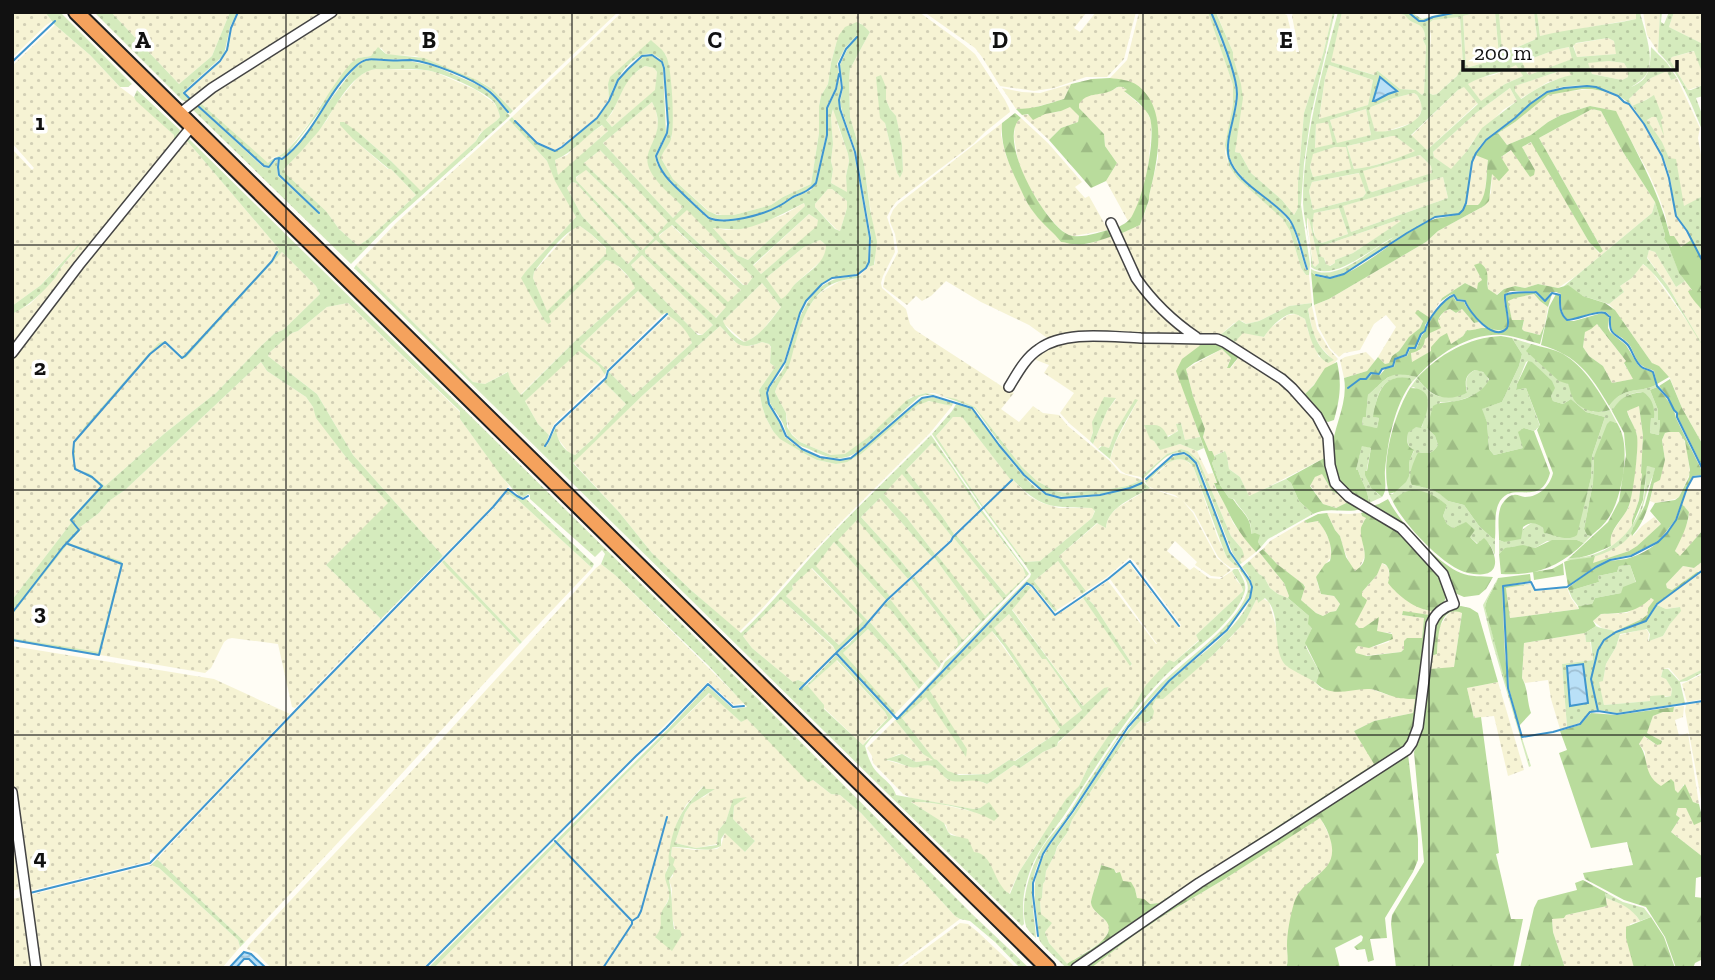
<svg xmlns="http://www.w3.org/2000/svg" width="1715" height="980" font-family="'Zilla Slab',serif">
<defs>
<pattern id="farmland-dots" width="8" height="8" patternUnits="userSpaceOnUse" patternTransform="scale(1.75)"><rect width="8" height="8" fill="#f6f3d4"/><path d="M2 2h.1M6 6h.1" fill="none" stroke="#d2cfb5" stroke-width="1.8" stroke-linecap="round"/></pattern>
<pattern id="grass-dots" width="8" height="8" patternUnits="userSpaceOnUse" patternTransform="scale(1.75)"><rect width="8" height="8" fill="#d5ebbd"/><path d="M2 2h.1M6 6h.1" fill="none" stroke="#b6c8a1" stroke-width="1.8" stroke-linecap="round"/></pattern>
<pattern id="forest-firs" width="22" height="20" patternUnits="userSpaceOnUse" patternTransform="scale(1.75)"><rect width="22" height="20" fill="#b9dc9c"/><path d="M5 1l3.5 6h-7zM16 11l3.5 6h-7z" fill="#9ebc85"/></pattern>
<pattern id="water-waves" width="16" height="10" patternUnits="userSpaceOnUse" patternTransform="scale(1.75)"><rect width="16" height="10" fill="#b9e0f7"/><path d="M0 5q4-4 8 0t8 0" fill="none" stroke="#9ebfd3"/></pattern>
</defs>
<rect width="100%" height="100%" fill="#fffdf5"/>
<path fill="url(#farmland-dots)" fill-rule="evenodd" d="M12 12H45L52 21 45 26 12 58Z
M111 12H230L212 56 179 84Z
M238 12H329L192 100 185 93 220 62 225 55 232 28Z
M335 12H618L513 111 492 89 483 83 416 56 390 55 386 54 381 48 371 56 358 58 347 69 320 106 314 117 285 153 272 158 268 163 265 162 197 100Z
M622 12H919L963 44 975 54 1005 100 1009 108 1010 112 985 132 973 144 896 202 891 209 887 217 893 235 895 252 883 276 881 283 882 288 906 309 910 324 915 330 1003 387 1014 393 1001 409 1019 422 1033 406 1043 413 1059 415 1068 426 1110 461 1120 473 1140 479 1137 482 1127 486 1110 489 1066 493 1055 491 1037 481 1022 467 975 407 934 393H926L911 397 867 438 845 455H831L800 442 789 431 786 413 775 392 804 315 815 298 823 291 840 281 861 278 859 276 868 267 874 265 875 263V241L864 164 850 117 849 80 850 69 870 32 860 23 836 44 831 63 828 84 821 96 819 106V133L811 184 783 197 771 205 734 215H722L711 213 673 179 661 158 663 150 672 137V97L666 55 651 41 608 84 609 100 596 118 561 146 555 150 538 142 512 117ZM886 87V100L890 109 896 117 902 144 903 170 900 178 897 173 885 123Z
M924 12H1087L1074 28 1080 32 1096 12H1136L1124 59 1107 77H1086L1054 88 1034 91 1000 86 982 57 975 48Z
M1139 12H1208L1210 16 1233 85V104L1225 152 1229 166 1237 178 1279 214 1287 225 1290 231 1301 268 1306 275H1309L1312 303 1289 306 1259 321 1246 324 1242 321 1234 323 1219 336 1200 335 1192 332 1142 284 1120 234 1140 225 1149 201V196L1158 158V128L1154 108 1148 98 1110 78 1127 60Z
M1216 12H1280L1287 15 1296 52H1299L1292 16 1293 12H1333L1323 54 1304 113 1298 182V208L1294 215 1282 200 1251 173 1240 153 1235 152 1242 91 1232 57 1233 52Z
M1342 12H1393L1406 15 1424 28 1425 38 1423 40 1426 46 1424 93 1422 95 1416 90 1400 89 1378 71 1375 75 1330 62Z
M1479 12H1495L1499 55 1497 59 1466 68 1463 16Z
M1499 12H1534L1537 37 1534 40 1504 53 1502 52 1500 44Z
M1537 12H1636V19L1540 36Z
M1643 12H1660L1658 52 1647 35Z
M1674 12H1703V44L1669 27Z
M1460 17 1463 65 1461 72 1437 94 1433 95 1429 93 1428 84 1431 36 1429 23 1433 20Z
M55 25 90 55 120 87 135 98 174 135V145L12 348V314L30 304 40 294 78 247 57 267 41 285 12 306V149L32 170 34 168 12 143V66Z
M1608 38 1614 41 1617 54 1577 57 1573 44Z
M1569 47 1573 59 1529 75 1522 65 1521 62 1555 50Z
M1695 51 1703 75V85L1688 90 1670 60 1672 57Z
M1609 61 1624 63 1628 70V77L1622 80 1592 74 1587 62Z
M1517 64 1523 76 1505 84 1481 102 1467 84 1478 78 1494 75Z
M1329 65 1373 80 1368 105 1319 120 1325 78Z
M645 66 654 68 657 72 656 90 612 127 606 120 612 113 626 82 635 73Z
M376 69 425 70 435 72 476 90 493 102 498 109 500 117 490 127 480 133 476 141 421 192 391 161 359 133 353 139 388 169H391L416 195 368 239 358 246 339 229 326 211 286 174 284 169 311 140 327 120 335 105 358 77 369 70Z
M1567 69 1573 75 1548 82 1520 99 1515 91 1514 86Z
M1667 70 1671 80 1677 78 1700 128 1698 138 1703 166 1701 197 1684 207 1669 158 1661 142 1647 120 1652 117H1656L1662 131 1653 96 1632 107 1644 125 1662 156 1669 178 1676 216 1691 240 1681 247 1674 237 1670 236 1665 214 1659 197 1649 174 1615 111 1590 106 1561 115 1548 122 1531 135 1507 145 1498 133 1515 122 1545 96 1559 92 1592 89 1612 93 1631 106 1629 99 1651 78Z
M1071 84 1064 99 1029 109H1016L1002 88 1022 92 1040 93Z
M1120 86 1128 90 1125 92 1146 110 1151 121V132L1149 160 1144 190 1133 216 1128 221 1106 181 1117 163 1105 146 1104 134 1088 118 1079 108 1078 104 1082 98 1087 96 1111 91Z
M1465 86 1478 103 1427 150 1411 136 1458 90Z
M1510 88 1517 101 1503 110 1473 141 1467 151 1451 170 1434 157 1433 152 1476 113Z
M1414 93 1417 95 1422 105 1421 112 1417 119 1412 123 1381 133 1375 131 1370 116 1369 110 1371 107 1394 98Z
M652 102 656 110 658 123 657 134 648 160 655 178 683 207 673 218 603 143Z
M1070 106 1079 116 1078 122 1061 128 1049 140 1022 115 1058 112Z
M834 107 838 126 848 154 849 161 846 176 848 193 831 183 833 169 831 161 833 144 831 117Z
M1366 109 1371 135 1337 144 1330 120Z
M1592 109 1601 111 1623 152 1655 202 1652 213 1576 276 1558 288 1538 284 1525 288 1515 286 1504 289 1496 295 1494 294 1488 289V281L1475 266 1483 280 1477 289 1465 283 1442 298 1430 318 1427 317 1423 321 1420 328 1409 338 1399 351 1392 356 1389 363 1385 364 1378 357 1396 327 1386 315 1374 324 1360 350 1344 353 1339 357 1330 348 1319 328 1314 305 1329 299 1426 242 1438 231 1484 206 1491 193 1492 173 1501 157 1512 150 1530 177 1535 170 1522 147 1532 142 1589 242 1599 253 1603 251 1539 138Z
M1021 118 1048 143 1082 182 1075 187 1085 198 1089 196 1108 230 1073 236 1066 234 1056 225 1042 208 1025 180 1018 160 1014 137 1015 126 1016 121Z
M509 120 547 161 576 217 526 271 522 278 544 320 606 260 614 262 634 283 635 288 574 342 520 395 511 382 507 372 485 384 473 382 356 265 396 223Z
M1328 121 1334 144 1315 149 1316 124Z
M1002 123 1001 135 1006 156 1027 202 1036 215 1056 234 1061 242H1070L1074 245 1088 244 1115 235 1135 280 1191 336 1050 340 1029 325 981 302 946 281 931 296 922 301 916 296 907 305 883 287 885 277 898 252 895 234 890 222V217L893 210 898 204Z
M603 125 609 130 558 176 555 160 567 155 589 134Z
M1392 136H1395L1416 151 1400 158 1365 168 1354 169 1347 146Z
M183 140 188 142 279 249 271 261 184 355 182 356 166 341 149 353 85 426 74 442V469L78 472 92 479 100 486 69 519 71 523 12 600V357L81 267Z
M1335 147H1346L1352 169 1313 177 1310 167 1312 154Z
M600 150 669 223 657 234 584 163Z
M1420 155 1431 166 1432 174 1372 192 1369 190 1362 171Z
M1475 155 1488 159 1485 193 1484 199 1478 205H1465L1473 162Z
M585 169 620 202 654 238 642 250 576 180V178Z
M1360 173 1366 193 1363 197 1313 210 1309 191 1312 182Z
M1443 177 1448 198 1351 232 1342 206Z
M572 182 576 183 639 252 628 264 582 216 567 188Z
M828 189H832L847 201V208L840 231 836 229 815 207V204Z
M804 203 805 206 748 260 737 255 712 227 726 230 741 229 783 215Z
M1339 208 1348 234 1322 243 1318 241 1315 237 1312 221 1314 213Z
M687 209 753 277 747 285H744L675 221Z
M809 214 818 220V226L761 274 753 266Z
M1307 217 1309 219 1319 263 1315 267 1313 265Z
M1398 220 1402 221 1353 253 1335 260V263L1329 266 1326 264 1325 259 1320 256 1319 247Z
M671 225 741 290 728 303 659 237V236Z
M580 226 591 234 606 249V254L547 312 533 278 534 272 564 238 575 227Z
M656 240 727 307 715 318 645 253V250Z
M820 240 826 245V252L821 261 796 283 786 297 781 300 766 278 804 247Z
M1649 250 1655 252 1676 287 1685 281 1692 290 1697 303 1703 312V445L1682 408 1670 378 1652 363 1615 310 1609 304 1624 292 1620 286 1632 278 1642 264 1650 269 1696 334 1668 286 1647 257Z
M282 252 316 286 320 294 283 330 275 333 261 346 216 393 165 433 105 486 89 473 78 470 75 465V443L114 395 150 355 165 343 168 344 181 359 186 358Z
M642 255 713 325 702 335 695 332 633 268 631 265Z
M762 283 781 307 761 332 748 341 744 342 724 324 723 321Z
M638 291 662 315 607 370 580 346Z
M1534 294 1540 301 1548 307 1545 324 1540 335 1524 331 1522 329 1524 321 1512 320 1508 303 1509 299 1512 298Z
M348 303 460 412V419L509 486 492 507 443 556 353 455 317 394 268 356 270 352 292 333 298 331 327 307Z
M1312 306 1317 329 1329 349 1338 359 1304 395 1233 344 1243 332 1264 337 1270 328 1288 315 1296 314 1305 319 1308 331 1319 357 1333 360 1320 346 1313 333 1308 309Z
M1450 309 1456 313 1462 309 1474 323 1479 322 1485 328 1474 331 1467 330 1463 336 1451 344 1431 351 1412 363 1411 352 1419 351 1425 338 1439 325 1438 321 1443 312Z
M668 316H671L688 332 692 343 633 396 609 372Z
M1596 323 1626 361 1624 364 1634 379 1612 383 1603 366 1589 356 1583 347 1585 331Z
M720 326 735 342 751 346 762 342 769 344 771 348 770 363 775 367 759 390 762 406 766 418 773 431 807 455 817 460 836 464 853 459 918 405 924 402 934 401 952 406 930 433 842 521 808 557 760 611 739 632 692 591 652 553 619 512 573 462 643 395Z
M1081 338 1206 341 1177 371 1200 437 1185 440 1181 423 1176 424 1179 429 1175 433 1154 441 1160 449 1180 444 1197 451 1208 474 1213 473 1217 484H1214L1216 490 1226 506 1233 523 1256 552 1242 563 1239 560 1242 549 1231 536 1199 461 1188 451 1181 449 1167 454 1141 477 1126 474 1121 471 1110 459 1116 441 1138 400 1115 432 1109 448 1100 446 1098 449 1093 444 1107 411 1116 399 1104 397 1090 441 1070 424 1060 413 1074 393 1044 373 1049 365 1031 358 1047 346Z
M1222 349 1231 358 1227 367 1231 368 1240 355 1282 382 1323 429 1328 456 1249 497 1240 477 1229 469 1227 456 1224 451 1214 456 1212 452 1209 451 1203 437 1205 429 1193 396 1186 369Z
M579 350 599 366 605 375 554 424 549 435 538 424 525 401Z
M1366 352 1375 361 1367 371 1344 378 1340 360 1345 357Z
M261 362 267 371 306 397 313 407 317 418 345 456 389 503 326 565 381 619 295 708 292 707 278 644 232 638 228 639 224 642 211 668 205 673 100 655 123 564 69 543 81 531 79 528 99 513 109 501 125 490Z
M604 382 626 404 595 437 575 455 569 453 556 436V427Z
M1639 405 1643 436 1641 473 1642 474 1639 500 1632 520V526L1629 532 1618 543 1611 546 1610 541 1612 533 1629 507 1637 455V435L1627 411Z
M959 416 962 417 1011 480 983 506 936 436 953 417Z
M1669 432H1679L1683 436 1687 450 1690 473 1679 497 1675 499 1655 503 1650 501 1654 483 1665 460 1662 440 1665 433Z
M932 443 952 468 979 510 954 534 942 516 906 470Z
M1182 458 1193 466 1217 536 1227 558 1238 568H1231L1224 563 1218 557 1194 512 1182 500 1193 513 1217 558 1231 570 1222 577 1211 576 1195 565 1197 562 1175 541 1167 551 1190 570 1194 567 1209 578 1220 579 1232 571 1237 581 1241 585 1243 591 1196 635 1199 640 1174 662 1142 695 1125 717 1118 723 1090 763 1079 786 1038 842 1019 872 1009 894 1001 887 986 858 974 853 958 837 948 832 946 825 910 801 940 804 983 814 989 803 980 808 973 809 911 798 903 794 873 763 872 756 867 748 895 720 923 754 933 758 902 718 926 696 966 756 930 691 991 630 1051 713 1060 728 1057 733 1014 761 1009 760 988 774H953L948 771 937 760 916 762 905 755 899 754 886 760 911 767 929 765 934 766 948 780 962 781 974 779 987 784 1014 765 1020 768 1043 752 1057 746 1058 743 1074 728 1109 691 1104 688 1084 707 1012 609 1031 587 1055 616 1083 598 1131 666 1132 664 1094 605 1085 596 1108 581 1156 644H1157L1110 579 1129 563 1179 628 1181 625 1134 561 1129 558 1107 577 1086 591 1059 556 1098 523 1106 528 1107 522 1111 514 1117 508 1150 488 1179 498 1175 495 1154 489 1148 486 1146 483 1171 461Z
M902 473 952 537 950 540 935 554 907 518 883 493Z
M1322 473 1327 483 1350 501 1336 508 1323 504 1310 485 1315 477Z
M1013 480 1029 496 1042 503 1059 508H1093L1095 510 1092 518 1040 561 1025 562 984 507Z
M1688 489 1703 490V530L1680 557 1675 551 1688 521 1689 512 1682 504Z
M506 492 518 500 592 568 522 642 444 560 495 507Z
M880 498 932 557 912 575 901 561 861 517Z
M980 511 1026 573V576L1007 596 956 535Z
M1327 513 1349 514 1361 513 1362 516 1366 517 1362 525V536L1365 556 1359 569 1355 571 1350 565 1343 547 1340 536 1335 530Z
M1654 517 1661 524 1637 546 1629 551 1592 564 1595 556 1612 549 1628 538 1631 533 1633 536 1642 526Z
M858 519 908 579 890 596 837 540Z
M1304 521 1307 523 1318 521 1323 527 1330 542 1331 557 1318 574 1317 582 1321 594 1334 596 1340 604 1336 611 1330 612 1323 616 1316 613 1301 600 1305 586 1277 564 1263 549 1270 541Z
M953 537 1003 599 985 616 977 609 937 555 952 541Z
M834 542 886 600 868 621 815 566Z
M67 545 119 563 120 565 98 653 12 638V615Z
M1259 552 1284 583 1289 596 1288 598 1278 594 1270 588 1264 577 1259 574 1249 563V561Z
M934 557 981 621 963 640 914 577Z
M1058 561 1082 594 1057 610 1034 581Z
M1703 561V669L1680 681 1669 668 1663 669 1661 677 1666 678 1672 689 1671 696 1650 697 1651 701 1604 705 1598 681H1603L1606 664 1616 647 1620 635 1644 629 1647 630 1649 634 1648 641 1663 636 1680 607 1666 609 1657 605 1700 572H1697L1672 590 1667 588 1666 584 1683 566 1694 568Z
M442 562 520 644 375 803 245 942 157 859 298 709Z
M1382 563 1388 567 1390 579 1394 590 1409 601 1425 610 1433 611 1430 615 1403 612 1402 615 1424 618 1422 638 1404 641V649L1401 652 1362 656 1356 653 1355 650 1358 646 1373 647 1389 642 1392 633 1377 632 1378 618 1362 629 1359 628 1355 624 1362 592 1377 575 1380 564Z
M601 564 615 575 744 703 734 705 708 682 423 968H271L257 953 247 949 248 946 450 730 596 568Z
M811 568 863 621 839 645 786 596 793 589 792 586Z
M911 579 957 639 959 644 941 664 890 601V599Z
M1531 584 1535 591 1567 588 1571 598 1579 609 1510 618 1506 588Z
M1258 596 1269 602 1277 630 1279 649 1287 666 1310 678 1322 689H1371L1388 695 1415 699 1413 713 1374 721 1354 731 1375 764 1159 903 1150 904 1137 898 1135 889 1123 881 1114 869 1101 865 1091 902 1094 910 1109 924 1110 929 1103 941 1067 964 1049 943 1045 932 1041 914 1040 900 1042 898 1043 884 1045 881 1046 871 1055 854 1057 848 1067 833 1072 820 1135 725 1141 720 1144 723H1148L1151 720 1153 716 1152 707 1156 699H1159L1214 654 1232 636 1245 622Z
M1651 598 1655 600 1648 611V614L1642 619 1616 631 1602 628 1593 621 1601 614 1627 613Z
M781 599 833 647 836 652 806 683 799 680 793 682 752 648 743 636Z
M884 605 890 609 909 633 939 668 924 683 920 681 870 622Z
M1455 610 1462 612 1454 668 1430 669 1431 656 1437 654 1438 629 1448 614Z
M1009 614 1042 659H1046L1082 710 1062 727 1052 710 994 628Z
M868 629 899 662 919 689 896 713 842 654Z
M1585 633 1586 642 1590 641 1593 660 1562 664 1567 727 1560 729 1551 699 1548 680 1525 683 1522 678 1524 643Z
M12 646 214 679 290 714 156 855 153 853 150 854V861L29 891 12 771Z
M836 660 885 712 888 718 869 737 863 745 824 708 808 686Z
M1703 674V699L1687 702 1682 684Z
M1498 682 1524 770 1508 776 1494 716 1474 718 1467 688Z
M710 693 741 722 746 718 768 740 813 780 831 794 840 795 861 813 955 916 960 919 895 968H434L625 775ZM703 786 706 789 713 790 704 797 696 799 691 804 685 813 675 843 696 848 717 844 718 831 726 821 732 803 739 802 734 806 733 819 755 841 745 852 725 832 721 846 717 849 695 850 672 847 671 856 673 865V876L669 880 672 889 671 912 675 929 682 935 674 946 656 937 661 928V914L668 900 670 893 668 889 666 871 669 865 670 849 678 820 686 805Z
M1703 702V810L1685 711 1686 705Z
M1684 706 1683 717 1675 720 1679 736 1688 733 1699 804 1693 802 1684 784 1678 794 1675 790 1661 787 1655 783 1646 769 1645 752 1639 744 1643 736 1657 745 1662 741 1647 733 1653 716 1663 712 1672 711 1674 707Z
M1686 807 1694 824 1703 821V857L1671 832 1680 818 1676 815 1678 808Z
M1320 817 1330 837 1334 854 1329 866 1309 882 1297 896 1287 944 1288 960 1286 968H1091L1133 936 1166 914 1223 880Z
M12 834 19 889 12 891Z
M151 865 159 868 238 940 240 947 222 968H39L30 895Z
M21 897 23 901 32 968H12V899Z
M1606 898 1624 905 1632 910 1640 921 1630 924 1631 954 1634 968H1565L1553 932 1552 918H1564L1566 915 1607 906Z
M960 923 968 924 979 933 1016 968H899Z"/>
<path fill="url(#grass-dots)" fill-rule="evenodd" d="M45 12H60L132 84 128 87H120L90 55 55 25Z
M94 12H111L179 84 212 56 230 12H237L230 27 224 55 183 92 190 100 187 102 182 100Z
M1208 12H1210L1212 16C1219 38 1235 70 1236 93 1237 118 1220 143 1232 166 1238 178 1249 184 1259 192 1271 203 1284 213 1293 227L1306 270 1308 269C1303 255 1299 231 1289 219 1273 197 1239 184 1230 158 1224 140 1238 113 1238 94 1237 75 1219 31 1211 12H1216L1217 15 1233 52V57L1241 84 1243 98 1235 152 1240 153 1251 173 1282 200 1294 215 1298 208V182L1304 113 1323 54 1333 12H1335L1311 115 1304 163 1301 205 1310 264 1309 275H1306L1301 268 1290 231 1283 219 1237 178 1229 166 1225 145 1233 104V85Z
M1338 12H1342L1331 62 1374 75 1377 71H1378L1400 89 1416 90 1422 95 1424 93 1426 46 1423 40 1425 38C1425 20 1412 27 1405 15L1393 12H1411L1422 19 1446 12H1479L1463 16 1466 68 1497 59 1499 55 1495 12 1499 13 1502 51 1504 53 1534 40 1537 37 1534 12H1537L1540 36C1572 28 1604 26 1636 19V12H1640C1644 30 1655 56 1647 73 1644 79 1636 84 1631 87 1651 79 1650 67 1651 47L1667 63 1677 78 1671 80 1667 71 1651 78 1629 99 1632 106 1646 100 1654 95 1663 118 1661 120 1664 136 1656 117H1652L1647 120 1662 142 1669 158 1676 159 1684 206 1701 197 1703 182V261C1697 252 1693 242 1688 233 1684 227 1679 221 1676 215 1672 204 1673 190 1670 178 1665 156 1653 135 1639 117 1637 113 1634 107 1630 104 1608 85 1574 80 1546 92 1533 98 1524 111 1513 119 1499 130 1482 138 1475 155 1468 169 1472 200 1461 211 1454 218 1440 215 1431 219 1408 231 1386 247 1364 261 1357 266 1349 271 1341 275 1331 278 1320 279 1311 272V269C1332 281 1358 260 1375 249 1381 245 1388 241 1394 237 1374 246 1333 284 1311 267 1312 246 1304 224 1303 203 1303 141 1322 71 1338 12ZM1460 17 1463 65 1457 76 1437 94 1433 95 1429 93C1427 70 1432 46 1429 23L1433 20ZM1608 38 1614 41 1616 54 1577 57 1573 46 1576 43ZM1569 47 1572 59 1529 75 1527 73 1522 62 1555 50ZM1609 61 1624 63 1628 70V77L1622 80 1592 74 1588 63ZM1329 65 1373 80 1368 105 1319 119 1325 78ZM1516 65 1523 76 1505 84 1481 101 1468 84C1484 74 1499 75 1516 65ZM1566 69 1572 75C1553 79 1537 88 1521 99L1515 91V86ZM1464 87 1478 104 1427 150 1411 135 1458 90ZM1510 88 1517 101 1482 128 1467 151 1451 169 1434 157 1433 152 1476 113ZM1414 93 1417 95C1420 100 1423 106 1421 112 1418 125 1386 134 1375 131L1369 110 1371 107 1394 98ZM1366 109 1371 135 1337 143 1330 120ZM1328 122 1333 144 1315 148 1316 124ZM1392 136H1395L1415 151C1396 159 1375 167 1354 169L1347 146ZM1335 147H1346L1351 169 1313 177 1310 167 1313 154ZM1420 155 1431 166 1432 173 1372 192 1369 190 1363 171ZM1359 173 1366 193 1363 197 1313 210 1309 191 1312 182ZM1443 177 1448 198 1351 232 1343 206ZM1339 208 1348 234 1322 243C1311 238 1312 223 1314 213ZM1307 218 1309 219 1319 263 1315 267 1313 265 1307 229ZM1398 220 1401 221 1353 253 1335 260V263L1330 266 1326 264 1324 258 1320 256 1319 247Z
M1660 12H1662L1661 22 1664 24 1669 12H1674L1669 27 1703 44V75L1694 51 1672 57 1670 60 1688 90H1691L1703 85V96L1696 98 1703 117V132C1691 103 1680 73 1658 52Z
M857 22 863 25 870 32 850 69 849 80 850 117 864 164 870 209 877 242 874 265 868 267 870 262 871 236 856 152 842 111 840 102 843 88 840 65 848 48 857 35 845 48 837 64 839 73 835 89 826 108V135L815 183C808 190 801 193 792 197 787 199 783 203 778 206 763 214 726 224 710 217 706 215 686 195 681 191 671 182 660 171 657 156L668 133 665 67C663 61 660 58 654 55 641 49 624 68 618 79 614 85 611 93 609 100L608 84 610 77 651 40C656 45 664 50 666 56 672 66 675 128 671 139 669 146 663 150 661 158L673 179 708 211 717 215H734L771 205 783 197 811 184 819 133V106L821 96 828 84 831 63 836 44 839 35 845 27Z
M378 47 386 54 424 58 477 80 492 89 513 111 510 114 492 92 478 83 435 65 406 59 381 60 368 58 361 61 347 75 294 146 285 156 275 158 269 166H264L195 102 197 100 268 163C273 157 281 156 286 151 313 126 327 90 351 63L358 58 371 56Z
M647 55 652 56 662 62 663 68 666 133 655 156 657 164 670 183 695 205 707 218 727 221 770 211 791 199 811 190 816 183 827 135 828 108 837 89 839 77 841 88 839 100 840 110 854 153 869 238 868 262 866 268 857 274 832 278 822 283 806 301 796 322 782 368 769 387 767 398 780 422 785 437 791 442 802 450 820 457 840 460 851 458 922 399 933 397 953 403 952 406 929 401 918 405 861 454 847 462 836 464 817 460 807 455 780 439 773 431 766 418 762 406 759 390 775 367 770 363 771 347 769 344 762 342C738 352 736 342 720 326L643 395 573 463 619 512 652 553 692 591 741 633C766 610 787 584 810 558 848 515 891 476 931 435L981 508 979 510 952 468 932 443 906 470 942 516 954 534 952 537 902 474 884 494 907 518 935 554 932 557 880 498 861 517 901 561 912 575 908 579 857 520 838 540 890 596 886 600 834 542 816 566 868 621 847 644 836 652 833 646 781 599 743 636 752 648 793 682 798 680 806 683 799 688 800 689 807 685 836 655 893 717 871 738 865 746C867 752 868 758 871 763 876 776 892 781 896 795L973 809 980 808 989 802 999 816 994 821C975 809 934 801 911 802L944 823 948 832 951 835 968 839 974 852C994 853 993 885 1010 894L1019 872 1066 799 1079 786 1090 763 1113 729 1133 707 1146 685 1169 660 1174 662 1199 641 1196 635 1243 591C1242 584 1236 579 1232 571L1234 569H1238C1242 578 1248 584 1244 594 1231 628 1188 652 1163 678 1125 717 1099 763 1069 808 1055 830 1039 846 1030 871 1023 892 1022 902 1024 924L1022 926 354 268 356 265 473 382 485 384 508 372 511 382 521 395 574 342 635 288C631 277 617 262 606 260L549 316 551 322 548 324 544 320 521 278 526 271 576 217 555 181 547 161 509 120 512 117 537 144 555 151 562 148 597 119 610 101 618 81 623 74 643 57ZM645 66 654 68 657 72 655 90 612 127 606 120C623 100 620 80 645 66ZM652 102C669 134 643 145 648 165 653 182 672 195 683 207L673 218 603 143ZM833 109 848 154 849 161 846 176 847 192 831 183 833 169 831 161 833 144 831 117ZM602 125 608 131 558 175 555 160C574 152 585 136 602 125ZM600 150 668 222 657 234 584 163ZM586 170 620 202 654 238 642 250 576 180V177ZM572 182 576 183 639 252 628 264 582 216 567 188ZM828 189H832L847 201V208L840 231 835 229 815 207V204ZM804 203 805 206 748 260 737 255 713 228C721 228 731 230 741 229 763 225 784 213 804 203ZM687 210 753 277 747 285H743L675 221ZM809 214 818 220 817 226 761 274 753 265ZM672 225 741 290 728 302 659 237V235ZM580 226 591 234 606 248V254L547 311 533 278 534 272C544 258 564 231 580 226ZM656 240 726 307 716 318 645 253V250ZM820 240 826 245C826 263 808 272 796 283 790 289 788 296 781 299L766 278 804 247ZM642 255 713 325 702 335H698L695 332 633 268 631 265ZM762 283 781 307C771 320 760 337 744 342 736 338 726 329 723 321ZM638 291 662 315 665 313C677 321 687 329 692 343L633 396 609 372 604 382 626 404 595 437 575 455C563 451 556 439 556 427L547 446H545L549 435 538 424 525 401 579 351 599 366 605 375 607 370 580 346ZM812 568 863 621 839 645 786 596 793 589 792 586ZM837 660 885 712 888 718 863 745 824 709V705L808 686Z
M367 59 381 61H409L434 66 478 85 491 93 510 116 390 224 351 264 190 107 194 103 263 167 269 168 276 160 278 159 277 167 278 176 319 214 320 213 279 175V159L286 157 295 147 349 75 356 67ZM376 69C392 70 409 68 425 70 440 71 484 91 494 102 497 107 499 112 500 117 490 128 482 128 476 141L421 191 391 161 359 133 344 122H340V125L353 139 389 169H391L416 195 368 239 358 246 339 229 326 211 286 174 284 169C296 157 307 145 318 132 333 113 350 72 376 69Z
M881 75 886 87V100L890 109 896 116 902 144 903 171 900 178 897 173 885 123 880 118 876 77Z
M137 90 180 130 174 145V135L136 101 134 97Z
M187 137 760 701 972 914 1029 968H1020L995 942 970 921 960 919 955 916 861 813 840 795 831 794 813 780 808 782 747 719 741 722 709 693 625 775 434 968H428L667 730 708 686 733 709 747 707 708 665 615 575 601 564 605 554 602 550 595 557 530 499V495L528 494 524 497 519 496 502 477 460 419V411L348 303 327 307 298 331 292 333 270 352 268 356 317 394 353 455 443 556 381 619 326 565 388 503 345 456 316 418 313 407 306 397 267 371 261 362 125 490 109 501 99 513 79 528 81 530 69 543 121 561 123 564 100 655 12 641V638L98 652 120 566 119 563 67 545 12 615V600L71 523 69 520 100 486 92 479 74 469 72 453 74 442 85 426 149 353 159 343 166 341 181 356 184 355 271 261 279 249 188 142 183 140ZM282 252 316 286 320 294 283 330 275 333 261 346 216 393 165 433 105 486 89 473 78 470 75 465V443L114 395 150 355 165 343 168 344 181 359 186 358Z
M1655 202 1665 235 1664 239C1673 252 1675 268 1685 281L1676 287 1655 252 1649 250 1647 258 1668 286 1703 346C1688 324 1663 278 1643 264L1632 278 1620 286 1624 292 1609 304 1583 296 1564 286 1652 213Z
M81 242C77 250 70 256 64 264 60 268 58 274 55 278 43 292 29 306 12 314V306L41 285Z
M859 276 862 277C855 279 847 279 840 281 813 289 803 316 796 341 793 349 792 359 788 368 784 376 778 382 775 392L786 413 787 427 792 435 800 442 831 455 845 454 867 438 907 400 915 396 926 393 956 399 975 407 1022 467 1037 481 1055 491 1066 493 1110 489 1127 486 1137 482 1140 479 1150 488C1134 498 1107 507 1106 528L1097 523 1059 556 1086 591 1082 594 1058 561 1034 581 1057 610 1055 612 1033 585 1026 583 897 717 941 670 945 662 956 653 1030 577 1031 574 1026 566 983 508 984 507 1025 562 1040 561 1092 518 1095 511 1092 508C1051 506 1044 511 1012 479H1010L962 417H953L936 436 983 506 982 507 932 434 952 411 956 404 972 408 975 411C990 433 1023 484 1047 495 1061 502 1097 497 1112 493 1093 494 1071 500 1052 495 1027 489 991 429 975 409L970 406C954 401 934 390 919 397L860 450C841 464 828 458 809 449 801 446 791 443 787 435 785 430 784 424 781 420 777 412 769 405 768 396 768 385 779 377 784 368 788 358 790 347 793 337 799 318 808 293 827 283 836 277 848 277 859 276Z
M1312 303V306L1308 309C1312 331 1315 346 1334 360L1328 363C1314 356 1309 334 1305 319 1303 318 1297 314 1295 314 1284 312 1269 329 1264 337L1243 333 1233 344 1219 336 1239 320 1246 324 1259 321 1289 306Z
M1512 338 1531 344 1527 350 1568 384 1593 412H1603L1610 410 1617 423 1614 422 1594 457 1593 483 1584 529 1587 535 1591 536 1584 543 1577 540 1547 541 1535 548C1521 547 1510 543 1499 554V540L1504 542C1509 539 1515 537 1519 533 1528 525 1538 514 1545 533L1553 535 1586 497 1591 478 1592 456 1605 417 1586 412 1571 399 1563 404 1553 401 1551 396 1553 391 1528 361 1526 362 1517 384 1516 390 1526 388 1540 426 1534 431 1524 428 1523 448 1494 455 1489 449 1487 422 1481 409 1502 402 1519 366 1522 354Z
M1475 370C1485 371 1494 379 1484 389 1479 393 1469 397 1463 399 1456 402 1448 402 1440 402L1427 428 1435 436 1438 445C1433 454 1427 454 1418 452L1412 485 1431 489 1441 494 1448 501 1464 505 1479 526 1492 538 1495 539V555L1490 545 1484 539 1478 544 1470 537 1465 523 1453 528 1447 524 1443 516 1447 505C1432 493 1407 483 1393 502L1389 494H1393L1414 451C1407 446 1407 441 1408 433L1416 426 1422 427 1428 402 1414 387 1410 388 1417 378C1432 399 1444 401 1467 393 1466 382 1464 376 1475 370Z
M1398 373 1417 377 1412 382 1410 378C1382 374 1376 394 1374 417L1379 418 1377 428 1362 426 1363 417H1366L1368 395C1378 387 1384 377 1398 373Z
M1656 385 1657 387 1650 390 1658 410V419L1660 420 1659 435 1650 433 1651 418 1643 392C1628 393 1620 398 1612 411L1609 406C1625 385 1636 394 1656 385Z
M1104 397 1116 398 1107 411 1093 444 1090 441 1093 432 1092 422Z
M1135 399 1138 400C1127 419 1115 437 1110 459L1098 449 1102 446 1109 448 1115 432Z
M1181 423 1185 440 1200 437 1204 448 1197 451 1180 444 1160 450 1154 441 1150 439 1144 425C1158 425 1161 423 1168 437L1178 431 1176 424Z
M1362 445 1371 448C1367 471 1360 482 1382 497L1369 503C1368 489 1362 483 1358 470H1356Z
M1181 449 1188 451 1199 461 1231 536 1242 549 1244 555 1240 560 1242 563 1240 564 1237 561 1232 552 1198 464C1176 438 1161 462 1143 479L1141 477 1167 454Z
M1225 451 1227 456 1229 469 1240 477 1249 496 1286 479 1291 483 1299 501 1313 514 1268 539 1261 547 1258 542 1259 535 1251 534C1253 518 1241 511 1234 499L1229 498 1220 485 1212 463 1215 458 1214 456Z
M1180 454 1189 456 1196 463 1230 553 1235 562 1240 567 1238 568 1227 558 1224 551 1193 466C1175 448 1160 471 1146 483L1145 481C1156 471 1166 458 1180 454Z
M1647 466 1655 467C1655 473 1652 477 1650 483 1643 501 1641 523 1628 538 1616 552 1584 562 1567 560L1569 558C1607 559 1636 533 1644 497 1646 486 1645 475 1647 466Z
M509 490 517 497 526 499 594 564 592 568 518 500 506 492Z
M982 510 1029 574 953 652 958 644 957 639 911 579 914 577 963 640 981 621 934 557 937 555 985 616 1003 599 953 537 956 535 1006 595 1026 576 1023 568 980 511Z
M444 560 522 642 520 644 447 568 442 562Z
M1249 561 1259 574 1264 577 1270 588 1278 594 1288 598 1309 616 1312 628 1306 643V647L1321 675 1316 683C1307 676 1288 670 1283 662 1272 643 1282 613 1265 598L1258 603 1257 598 1245 622 1214 654 1163 699H1156L1152 707 1154 711C1153 718 1151 723 1143 723L1141 720 1130 732 1072 820 1067 833 1057 847 1055 854 1046 871 1045 881 1043 884 1042 898 1040 900 1041 914 1052 923 1045 932 1049 943 1070 967 1066 968C1061 962 1043 947 1040 941 1038 938 1038 930 1038 926 1036 908 1032 890 1037 873 1044 848 1062 830 1076 809 1105 764 1132 718 1171 680 1195 658 1242 628 1251 596 1255 585 1249 575 1242 567Z
M1630 565 1636 583 1621 593 1595 598 1592 604 1578 606 1572 598 1569 591 1599 582 1598 576 1617 572 1619 566Z
M1241 568C1247 576 1254 586 1249 597 1237 630 1192 657 1168 681 1154 695 1140 710 1128 725 1108 752 1092 783 1073 811 1059 830 1043 847 1036 869 1028 891 1035 916 1036 938 1033 935 1028 931 1026 926 1019 903 1031 865 1044 845 1049 837 1055 831 1061 824 1069 813 1077 800 1084 788 1107 754 1128 719 1156 689 1181 662 1236 627 1247 593 1250 583 1244 577 1239 569Z
M1498 578C1495 588 1486 598 1485 608L1522 738 1531 766 1529 767 1491 638 1483 605Z
M1027 585 1031 587 1012 610 1083 706 1104 688 1109 687 1107 689 1109 691 1074 728 1058 742 1057 746 1043 752 1020 768 1014 765 987 784C971 776 960 785 949 780 942 777 939 768 932 766 925 763 918 769 910 767 901 764 894 760 884 760L902 754 916 762 933 760 923 754 895 720H897ZM1009 614 1042 659H1046L1082 710 1062 726 1012 652 994 628ZM992 631 1004 646 1060 729 1057 733 1015 761 1009 760 988 774 959 775 948 771 937 760 934 759 902 718 926 697 966 757 967 749 930 691Z
M1085 596 1094 605 1132 664 1130 666 1083 598Z
M890 599 941 664 939 668 909 633 890 609 884 605Z
M1657 605 1666 609 1680 607 1681 611 1670 624 1663 636 1649 641 1650 634 1647 629 1620 634 1616 647 1606 664 1603 681 1599 682 1604 705 1650 701V696L1664 695 1665 697 1671 696 1672 689 1666 679 1661 677 1663 669H1668L1679 681 1703 669V672L1687 681 1680 682 1685 703 1617 713 1598 710 1590 712 1579 723 1567 727 1562 664 1593 660 1591 642H1586L1585 633 1596 626C1603 630 1610 628 1616 632 1638 621 1643 630 1657 605Z
M870 622 920 681 924 683 919 689 899 662 868 629 843 653 896 713 894 715 837 653 848 645Z
M704 786 706 789H715L691 804 685 813 675 843 696 848 717 845 718 831 726 821 733 799 747 797 734 806 733 819 755 841 745 852 725 833 721 839V846C705 854 688 846 672 847L671 856 675 859 673 865 676 869 669 880C673 896 671 912 674 929L680 930 682 935 672 951 655 937C665 925 658 922 662 911 664 906 669 903 669 896 670 889 665 883 665 875 666 871 668 868 669 865 669 861 668 857 669 854 673 823 683 807 704 786Z
M157 859 245 942 240 947 238 940 159 868 151 865Z
M1605 892 1623 902 1644 908 1651 917 1640 921C1632 908 1620 903 1606 898Z"/>
<path fill="url(#forest-firs)" fill-rule="evenodd" d="M1110 78C1118 79 1130 80 1137 85 1170 109 1157 163 1149 196V200L1140 225 1120 234 1117 228C1124 224 1130 221 1133 214 1144 195 1156 139 1150 118 1146 107 1133 98 1124 91L1127 90C1125 89 1124 87 1122 87 1116 86 1116 89 1111 91 1099 96 1087 92 1079 104V108L1104 134 1105 146 1117 163 1106 181 1091 188 1049 140 1061 128 1078 122 1079 116 1070 107 1061 111 1045 114 1033 120 1028 114 1022 115 1016 109C1034 109 1047 104 1064 99L1071 84 1092 79Z
M1587 86 1596 87 1612 93 1592 89H1582L1548 95 1515 122 1498 133 1507 145 1531 135 1548 122 1561 115 1590 106 1616 111C1636 152 1659 190 1670 236H1674L1681 247 1691 240 1703 262V288L1700 290 1703 294V312C1698 304 1692 300 1688 291L1692 290 1679 273 1668 245 1664 239 1665 235 1655 202 1623 152 1601 111 1592 109 1539 138 1603 251 1600 253 1589 242 1531 142 1522 147 1535 170 1534 175 1530 177 1511 150 1501 157 1509 170 1499 181 1492 174 1489 201 1484 206 1438 231 1426 242 1329 299 1314 305 1311 272C1317 277 1324 279 1332 278 1355 274 1387 246 1408 233 1414 229 1421 226 1427 222 1440 215 1459 220 1465 205H1478C1488 196 1486 173 1488 160L1475 155C1484 138 1500 130 1515 119 1526 110 1535 97 1549 92 1561 88 1574 87 1587 86Z
M1015 113 1021 118C995 137 1045 225 1069 235 1081 239 1100 232 1112 229L1115 235C1102 240 1086 246 1073 244 1069 244 1065 242 1061 242 1054 232 1043 225 1035 214 1029 207 1025 199 1021 190 1011 168 1000 148 1002 123Z
M1480 263C1491 270 1486 279 1488 289L1497 295 1504 289 1515 286 1525 288 1538 284 1558 288 1568 285 1583 296 1605 303 1615 310 1652 363 1659 366 1669 377 1657 384 1654 371C1651 369 1647 369 1644 367 1635 362 1634 350 1628 343 1616 331 1610 338 1611 317 1609 315 1608 313 1606 312 1599 309 1577 319 1567 319 1560 312 1561 303 1561 294L1556 292H1551L1545 300 1536 291H1510L1504 295C1503 305 1509 316 1508 324 1507 329 1505 330 1499 330 1484 331 1471 313 1465 300L1457 299 1454 294 1450 295 1440 302 1442 298 1465 283 1477 289 1478 283 1482 280 1474 265Z
M1510 293H1535L1545 302 1552 294 1548 307 1540 301 1534 294 1515 298 1508 301 1512 320H1524L1522 329 1524 331 1540 335 1545 324 1540 344C1528 341 1515 336 1503 335 1471 332 1437 354 1417 377 1387 370 1388 378 1368 395L1366 417H1363L1362 425 1377 428 1379 418 1373 417C1377 395 1382 373 1410 378L1412 382C1394 406 1388 441 1385 470 1384 480 1388 489 1382 497L1371 488 1365 475V471H1367L1371 448 1362 446 1356 470H1358C1362 483 1368 489 1369 503H1363C1357 498 1346 493 1341 486 1341 486 1337 476 1337 476 1321 440 1350 412 1344 378L1367 371 1378 357 1385 364 1389 363 1392 356 1399 351 1409 337 1420 328 1423 321 1415 313 1418 310 1430 318 1425 325V330L1421 334 1415 347H1409L1405 355 1395 358 1393 366C1386 369 1383 366 1379 373H1371L1366 378H1360L1348 389 1360 379 1366 380 1372 374 1380 375 1386 368 1394 367 1396 359 1407 356 1410 349H1416C1420 342 1420 336 1426 331 1428 320 1442 301 1453 296L1456 301 1464 302 1466 306 1479 322 1474 323 1462 309 1456 313 1450 309C1444 311 1440 314 1438 321L1441 328 1430 333 1428 337 1425 339C1424 348 1420 351 1411 353L1412 362 1431 351V347L1440 337 1447 333 1451 344 1463 336 1467 330C1475 331 1477 328 1484 328 1492 327 1495 333 1506 330 1513 322 1506 309 1505 299L1506 296Z
M1556 294 1559 295C1559 305 1559 314 1567 321H1574L1602 313 1606 314 1609 318 1608 328 1610 332 1626 345 1638 365 1643 369 1653 372 1656 385C1636 394 1625 385 1609 406 1591 375 1577 355 1541 345L1549 307ZM1597 324 1626 361 1624 363 1633 379 1612 383 1603 366 1589 356 1583 347 1585 332 1591 329Z
M1501 336 1512 338 1522 354 1519 366 1502 402 1482 409 1487 422 1489 449 1494 455 1523 448 1518 432 1524 428 1534 431 1550 473C1540 510 1510 477 1498 505 1494 515 1496 528 1495 539L1492 538 1479 526 1464 505 1448 501 1440 494 1431 489 1412 485C1407 474 1414 462 1418 452 1427 454 1433 454 1438 445L1435 436 1427 428 1433 406C1441 401 1447 403 1456 401 1468 399 1485 391 1489 379L1483 372 1475 370C1464 375 1465 383 1467 393 1446 403 1431 397 1417 378 1438 355 1469 337 1501 336Z
M1206 341H1213L1240 355 1230 368H1227L1231 358 1222 349 1194 363 1186 369 1193 396 1205 429 1203 437 1209 451H1212L1215 458 1212 463 1220 485 1229 498 1233 499C1241 512 1252 517 1251 534L1255 533 1260 535 1258 542 1261 547 1256 552C1244 539 1234 525 1227 509 1223 500 1217 492 1214 483H1217L1176 371 1182 359Z
M1531 344C1542 347 1554 349 1563 354 1584 366 1598 390 1610 410 1596 415 1578 410 1572 396 1570 392 1570 388 1568 384L1559 381 1526 351Z
M1528 361 1532 362 1552 381 1555 388 1551 396 1553 401 1563 404 1571 399 1586 412 1605 417 1592 456 1591 478 1577 535C1568 542 1555 535 1544 533L1543 528C1536 522 1530 522 1523 527L1521 539 1504 542 1499 540C1499 529 1497 516 1501 506 1504 501 1508 495 1514 495 1517 494 1521 497 1525 497 1539 497 1550 486 1553 473L1537 430 1540 425 1526 388 1516 390 1517 384Z
M1337 362C1342 383 1340 399 1334 420L1328 422 1323 420 1304 395 1314 385 1325 368Z
M1670 379 1682 408 1703 445V468L1678 417V413L1674 409 1668 397 1659 386Z
M1657 387C1664 396 1675 407 1676 418L1702 471 1701 475 1693 476 1690 481 1675 520 1666 532 1658 541 1631 555 1610 559 1596 566 1568 586 1564 562C1571 558 1584 560 1595 556L1593 563 1629 551 1637 546 1661 524 1650 511 1655 503 1675 500 1679 497 1689 477 1690 470 1685 441 1679 432H1669L1665 433 1662 440 1665 460 1660 480 1654 483C1649 504 1646 520 1632 536L1631 533 1645 505 1655 468 1647 466 1643 500 1632 526V520L1639 500 1642 474 1641 473 1643 436 1639 406 1627 411C1629 419 1636 428 1637 436 1639 447 1633 498 1628 508 1622 521 1608 530 1611 546 1597 552 1584 559 1569 558L1608 522 1619 501 1626 455 1624 433 1612 411C1620 397 1628 394 1643 392 1652 398 1655 407 1654 418H1651L1650 433 1659 435 1660 420H1658V410L1650 390Z
M1410 388C1436 388 1428 411 1421 428L1416 427 1408 433C1407 441 1406 446 1414 450L1409 462V476L1406 482 1395 492 1389 494C1380 463 1394 415 1410 388Z
M1610 421 1617 423C1619 427 1621 430 1622 434 1629 456 1621 502 1607 520 1603 526 1596 531 1591 536L1587 535 1584 529 1593 483 1594 457 1607 424Z
M1328 456 1340 492 1337 494 1332 491 1322 474 1315 477 1310 486 1323 504 1336 508 1350 501 1361 509C1346 514 1328 506 1313 514L1299 501 1291 483 1286 479Z
M1412 490C1426 490 1437 497 1447 505L1443 516 1447 524 1453 528 1466 522 1475 530 1470 537 1477 544 1484 538C1492 545 1501 565 1490 572 1484 576 1474 574 1468 573 1444 568 1403 523 1393 502 1397 495 1404 492 1412 490Z
M1388 499C1399 522 1438 564 1461 573 1470 577 1483 576 1493 577L1486 589 1479 595 1464 597 1457 594 1454 592 1437 562 1368 507 1379 504Z
M1682 504 1689 512C1688 526 1681 539 1675 551L1680 556 1703 530V561L1694 568 1683 566 1666 584 1667 588 1672 590 1697 572H1700L1656 604 1646 621 1616 631 1642 619 1648 614V608L1654 600 1651 598C1635 614 1621 613 1601 614L1593 621 1596 626 1585 633 1524 643 1522 678C1528 688 1527 702 1531 713L1519 726 1509 688 1503 586 1531 584 1506 588 1510 618 1579 609 1578 606 1592 604 1595 598 1621 593 1623 587 1636 582 1630 565 1619 566 1617 572 1598 576 1599 582 1569 591 1568 588C1580 579 1595 566 1610 561 1615 560 1621 560 1626 559 1654 551 1675 532 1682 504Z
M1367 511 1399 529 1441 576 1447 595 1444 602 1433 611C1416 610 1398 596 1388 583 1390 576 1391 565 1382 563L1377 575 1362 592V596L1367 600 1366 603 1355 624 1359 628H1363L1379 617 1377 631 1392 634 1393 639 1369 648 1358 646 1355 650 1356 653 1367 656 1401 652 1404 649V641L1407 638H1422L1424 618 1402 615 1403 611 1430 615 1427 619 1415 733 1411 743 1070 967 1067 964C1079 956 1122 937 1105 920 1100 915 1092 910 1091 903 1091 898 1100 872 1101 865L1114 869 1116 873 1120 872 1123 881 1131 882 1135 889 1137 898 1144 899 1150 904 1159 903 1374 764 1354 731 1374 721 1413 713 1415 699C1407 699 1400 699 1392 696 1385 694 1378 690 1370 689 1350 688 1332 699 1316 683L1320 673 1305 643 1312 628 1308 624 1309 616 1288 598 1289 596 1284 583 1259 552 1263 549 1277 564 1303 584 1305 587 1301 600 1316 613 1323 616 1330 612 1336 611 1340 604 1334 596 1321 594 1316 577 1325 564 1330 561C1334 547 1327 532 1318 521L1307 523 1304 521 1318 514 1327 513 1335 530 1340 536 1346 557 1355 571C1374 559 1359 544 1361 528 1361 527 1365 519 1366 518L1362 516 1361 513Z
M1552 540H1577L1584 543C1559 567 1536 576 1501 574L1499 554 1505 548 1523 545 1535 548Z
M1563 563 1564 575 1534 580 1533 572 1552 569Z
M1530 574 1531 581 1502 586 1505 655 1508 680 1507 688 1485 608C1486 598 1495 588 1498 578Z
M1461 606 1470 608 1478 613 1498 682 1467 688 1474 718 1481 717 1499 853 1496 854 1511 919H1523L1513 968H1396L1391 924 1392 915 1424 862 1414 752 1422 731 1430 669 1454 667 1462 613C1438 604 1438 639 1437 654L1431 656C1433 639 1432 617 1449 608 1453 606 1457 607 1461 606Z
M1674 707 1673 712H1663L1653 716 1647 733 1662 741 1661 744 1657 745 1644 736 1639 744C1650 759 1642 774 1661 786L1671 779 1674 782 1675 790 1678 793 1685 784 1693 802 1699 804 1703 821 1694 825 1686 808H1678L1676 815 1680 818 1671 832 1703 857V876L1696 878 1695 897 1703 898V959L1695 963 1693 968H1676L1665 937 1646 907 1624 900 1585 879 1583 873 1633 865 1627 842 1591 848 1559 753 1567 750 1560 731 1580 725 1591 713 1617 715Z
M1408 754 1418 839V860L1413 872 1385 918 1387 938 1370 939 1374 960 1368 962 1365 949 1357 950 1354 947 1362 941 1363 937 1361 935 1335 948 1340 968H1286C1289 961 1287 954 1287 946 1287 933 1290 917 1294 903 1303 875 1339 875 1331 842 1329 833 1325 825 1320 818L1223 880 1166 914 1133 936 1091 968H1081L1156 916Z
M1583 880 1605 892 1607 906 1566 915 1564 918 1552 919 1553 932 1565 968H1520L1534 908 1538 900 1577 890 1575 883Z
M1651 917 1664 937 1675 968H1634L1626 938V927Z"/>
<path fill="url(#water-waves)" stroke="#3f96cf" stroke-width="2" d="M1380 77 1397 91 1388 94 1375 101H1373Z
M1583 664 1588 703 1570 706 1567 666Z
M244 952 251 954 266 968H258L249 959H244L236 968H229Z"/>
<g fill="none" stroke-linecap="round" stroke-linejoin="round">
<path stroke="#3f96cf" stroke-width="2" d="M1211 12C1219 31 1237 75 1237 94 1237 114 1224 140 1229 158 1237 184 1272 198 1289 219 1298 231 1302 255 1307 269
M1408 12 1419 21H1424L1433 17 1458 12
M857 37 846 49 839 64 842 88 839 100 840 109 855 152 858 169 870 238 869 262 866 268 857 275 832 278 822 284 806 301 800 313 785 362 769 387 767 393 769 404 780 422 786 436 802 449 820 457 840 460 851 458 866 446 911 407 922 398 933 396 972 408 999 445 1024 475 1046 494 1061 498 1100 495 1130 488 1142 483
M12 62 55 21
M190 99 184 93 220 61 227 50 231 28 238 12
M197 105 264 166 269 167 275 159 279 158
M515 121 537 143 555 151 562 147 597 118 609 101 618 80 628 69 642 56 652 55 662 62 664 68 668 124 667 133 656 156C659 171 670 182 681 192 685 196 706 216 709 218 726 225 763 215 779 206 783 204 788 200 793 197 802 193 809 191 816 183L827 135V108L836 89 839 74
M319 213 279 175 278 167 279 158 282 159C314 136 326 93 355 67 367 56 371 60 384 60 393 61 402 60 411 60 431 62 474 79 490 92 497 98 502 105 508 112
M1316 275 1330 278 1344 274 1407 233 1435 217 1459 214 1463 210 1466 203 1472 162 1476 153 1486 140 1515 118 1530 104 1547 92 1564 88 1587 86 1596 87 1618 96 1624 102 1629 104 1644 124 1662 156 1669 178 1676 216 1687 231 1703 262
M1348 388 1360 379H1366L1371 373 1379 374 1382 369 1393 366 1395 359 1406 355 1409 348H1415L1421 334 1425 331C1427 320 1443 299 1454 295L1457 300 1465 301C1469 312 1494 343 1507 328 1511 323 1504 304 1505 295 1513 291 1526 293 1536 292L1545 301 1552 293 1560 295C1560 304 1559 313 1567 320 1577 320 1597 310 1605 313 1607 314 1608 316 1610 317 1609 337 1615 332 1627 344 1633 350 1634 363 1643 368 1646 369 1650 370 1653 372L1657 386 1668 398 1674 410 1677 413V417L1703 470
M545 446C550 440 551 433 555 426L606 378 608 371 667 314
M1703 570 1657 604 1646 621 1616 632 1604 640 1598 650 1591 679 1598 711 1617 714 1703 701
M12 613 63 547 79 530 71 520 102 486 92 477 75 469 73 453 74 442 150 354 165 342 182 358 185 356 272 261 277 252
M12 640 99 655 122 564 68 544
M836 653 864 627 887 600 951 541 953 537 1012 480
M800 689 836 653 897 719 1027 583 1032 586 1055 615 1108 579 1130 561 1179 626
M1598 711 1590 712 1580 724 1553 732 1522 737 1508 688 1503 586 1531 582 1535 590 1567 587 1596 567 1610 560 1631 556 1658 542 1667 533 1676 520 1687 488 1693 477 1702 476 1703 472
M555 841 631 920
M30 893 150 863 297 709 493 507 508 489 517 496 523 499 528 496
M1038 936 1033 895V883L1043 854 1050 843 1073 811 1128 727 1169 681 1227 630 1250 598 1252 587 1250 581 1230 552 1196 463 1189 456 1184 453 1173 455 1146 479
M425 968 636 756 666 728 708 684 733 707 744 706
M603 968 632 924V921L638 917 641 911 667 817"/>
<g stroke="#444" stroke-width="12">
<path id="minor" d="M179 114 212 88 332 12
M1111 223 1136 278C1152 301 1174 322 1196 337
M12 353 79 265 192 126
M1009 387C1017 374 1025 358 1039 349 1065 330 1110 337 1141 338 1166 338 1192 339 1217 339L1224 342 1282 379 1292 388 1317 416 1328 437 1330 465 1335 483 1349 497 1401 528 1413 541 1443 574 1454 604C1443 607 1435 614 1431 624L1418 727 1412 743 1407 750 1274 836 1199 883 1076 968
M12 792 36 968"/>
</g>
<g stroke="#222" stroke-width="18">
<path id="highway" d="M76 12 1048 968"/>
</g>
<use href="#minor" stroke="#fff" stroke-width="9"/>
<use href="#highway" stroke="#f5a25d" stroke-width="14"/>
</g>
<path fill="none" stroke="#111" stroke-width="2" stroke-opacity="0.55" d="M286 12V968M572 12V968M858 12V968M1143 12V968M1429 12V968M12 245H1703M12 490H1703M12 735H1703"/>
<g font-size="23" text-anchor="middle" font-weight="bold" fill="#111" stroke="#fff" stroke-width="7" stroke-linejoin="round" paint-order="stroke">
<text x="143" y="48">A</text>
<text x="429" y="48">B</text>
<text x="715" y="48">C</text>
<text x="1000" y="48">D</text>
<text x="1286" y="48">E</text>
<text x="40" y="130">1</text>
<text x="40" y="375">2</text>
<text x="40" y="620">3</text>
<text x="40" y="865">4</text>
</g>
<rect width="1715" height="980" fill="none" stroke="#111111" stroke-width="28"/>
<path d="M1463 60v10h214v-10" fill="none" stroke="#111111" stroke-width="3.5"/>
<text x="1474" y="60" font-size="21" fill="#111111" stroke="#ffffff" stroke-width="5" paint-order="stroke">200 m</text>
</svg>
